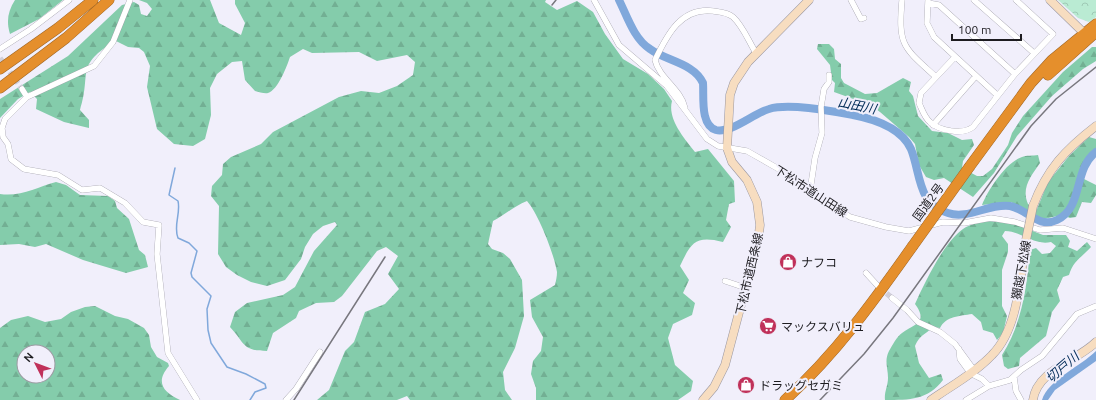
<svg xmlns="http://www.w3.org/2000/svg" width="1096" height="400" font-family="Ubuntu,'Noto Sans JP',sans-serif">
<defs>
<pattern id="forest-firs" width="22" height="20" patternUnits="userSpaceOnUse"><rect width="22" height="20" fill="#84ccab"/><path d="M5 1l3.5 6h-7zM16 11l3.5 6h-7z" fill="#72af93"/></pattern>
<pattern id="park-crowns" width="20" height="18" patternUnits="userSpaceOnUse"><rect width="20" height="18" fill="#baebd3"/><path d="M2 6a3 3 0 1 1 6 0M12 15a3 3 0 1 1 6 0" fill="none" stroke="#9fc9b5"/></pattern>
</defs>
<rect width="100%" height="100%" fill="#f1effb"/>
<path fill="url(#forest-firs)" fill-rule="evenodd" d="M15 0H63L39 19 10 34C6 21 8 11 15 0Z
M139 0H210L219 23 241 35 245 23 235 4V0H546L545 2 557 10 577 1 593 12 605 34 623 59 648 74 664 89 672 101C667 119 685 139 695 152L708 149 734 181 735 202 729 204 726 220 731 227 723 242C695 235 691 243 680 266L689 280 683 293 695 303 692 315 673 324 668 338 675 365 693 381 691 391 678 400H536V388L531 374 533 361 541 351 543 337 532 317 530 300 555 285C556 281 557 276 557 272 554 254 539 215 527 201 514 206 505 215 493 221L488 244 492 249 503 253 510 259 522 280 524 316 515 348 503 372 505 390 512 400H410L407 396 397 400H317L329 390 345 351 354 342 365 312 385 304 399 289 388 274 398 256 386 247 377 251 342 296 334 302 316 303 299 311 296 318 273 333 267 351C242 351 245 343 230 327L235 312 247 303 283 295 295 287 314 251 337 225 335 222 323 226 313 234 305 247 301 259 285 280 267 286 251 282 237 275 226 267 218 254 219 206 211 196 212 186 222 175 223 164 231 157 261 144 273 132 339 97 361 91 379 93 397 86 413 75 415 62 407 55 377 61 359 52 312 53 303 49 290 57C287 66 278 90 268 93 265 94 259 92 255 91L245 80 242 61 232 62 217 74 210 88 211 115 205 139 193 146 174 144 157 129 147 87 150 66 144 52 139 48 128 47 116 41C74 65 92 73 80 110L89 120V128L64 122 36 109 37 99 30 92 18 99 0 118V99L68 56 122 5 134 2 139 5 141 14 147 16 152 9 147 3Z
M818 44H829L834 49 835 59 841 64V78L844 83 865 94 877 93 903 78 911 82 909 91 913 96 918 116 932 131 948 133 962 140 972 139 974 145 963 161 962 168 977 176H983L992 169 1008 145 1012 133 1023 116 1063 72 1092 47H1096V61L1083 69 1052 96 1017 136 994 173 973 197 944 178 934 180 926 177 919 165 915 144 909 137 880 112 870 105 834 92 835 83 832 80 830 65 817 49Z
M1089 137 1096 139V151L1086 160 1078 176 1096 185V195L1091 203 1082 202 1076 217 1070 218 1062 215 1044 219 1035 217 1011 202 982 205C988 190 1006 162 1022 157 1026 155 1033 156 1038 155L1040 163C1031 176 1021 188 1028 204L1037 209 1048 182 1069 156Z
M56 182 66 185 80 195 108 196 115 201 117 208 129 219 139 250 145 255 148 267 126 273 83 260 46 244 35 247 19 244 0 245V194C21 197 37 187 56 182Z
M986 221 1012 223 1043 235H1066L1070 241 1068 247 1077 251 1087 242 1091 247C1082 257 1073 261 1069 275L1063 277 1057 290 1060 301 1052 312 1046 336 1020 358 1019 366 1008 369 1004 366 1002 355C1022 324 1027 286 1030 250L1036 248 1042 254 1050 253 1056 246 1051 242C1034 246 1021 231 1005 231L1002 236 1008 244V252L1002 270V306L1007 316 1003 333 997 340 993 333 983 330 981 322 972 314C960 316 946 316 940 328L932 327C925 336 921 333 915 346L919 363 929 378 941 374 943 380C928 400 910 400 885 400 884 392 888 386 888 378 888 368 884 361 889 351 892 346 897 336 902 333 914 324 929 323 915 304 925 282 944 242 963 229 970 224 978 223 986 221Z
M95 306 115 316 128 319 144 328 149 335 151 347 157 357 168 363 169 366C155 382 163 392 180 400H0V328L11 320 28 316 45 322 61 319 71 312 85 307ZM24 352H48V376H24Z"/>
<path fill="url(#park-crowns)" d="M1058 0H1096V17L1089 22 1078 18Z"/>
<path fill="#80a8db" d="M1096 351V361L1055 390 1048 400H1042C1048 380 1081 366 1096 351Z"/>
<g fill="none" stroke-linecap="round" stroke-linejoin="round">
<path stroke="#80a8db" stroke-width="1.5" d="M175 168 169 195 178 201C181 213 173 226 178 238L189 243 197 251 191 273 192 277 211 296 207 309 208 330 211 343 227 367 246 374 265 384 266 388 255 392 250 400"/>
<path stroke="#80a8db" stroke-width="8" d="M619 0C627 16 634 39 650 49 666 61 694 63 703 83 704 97 700 125 716 130 730 134 754 113 769 109 789 103 831 111 853 115 874 119 901 127 911 149 921 174 917 204 948 213 968 220 989 203 1010 206 1027 209 1038 229 1057 220 1084 207 1073 169 1096 152"/>
<path stroke="#d1cfda" stroke-width="5.5" stroke-dasharray="5.5 3" stroke-linecap="butt" d="M0 58 22 89
M880 288 892 298"/>
<g stroke="#9997a2" stroke-width="6">
<path id="street" d="M130 0 113 42 94 66 27 97 5 119 2 128 3 137 8 144 11 159 24 169 58 175 82 190 100 188 125 203 143 222 159 225 157 254 168 353 197 400
M594 0 619 45 667 86 707 139 718 146 747 151 784 172 850 217 886 227 909 231 943 222 964 223 991 218 1015 222 1040 230 1063 228 1096 239
M851 0 861 19 864 18
M902 0C898 46 903 47 936 77
M928 0 927 23 934 37 997 95
M974 0 1034 53
M928 3 939 5 1015 74
M0 49 31 29 69 0
M955 57 921 93 919 103C922 109 924 117 930 122 939 131 963 135 973 127L1015 74 1053 34 1016 0
M22 89 27 97
M685 108C681 89 659 78 655 60 667 35 681 7 713 11 720 12 727 12 733 17 743 26 749 42 756 53
M933 125 976 76
M810 191 815 158 822 133 821 107 824 89 829 82V75
M866 273 877 285
M725 281 746 288
M892 298 907 310 918 322 940 332 955 344 974 370
M959 349 960 359 968 370
M974 375 982 379 989 386
M1014 377 1016 391 1021 400
M286 400 296 389 320 352
M966 400 989 386 1010 380 1021 370 1042 356 1077 314 1096 306"/>
</g>
<g stroke="#9997a2" stroke-width="9">
<path id="secondary" d="M1050 0 1088 37
M1033 206C1047 169 1065 150 1096 126
M703 400 714 387 725 365 758 241 760 225 757 202 747 180 732 162 727 148 730 95 734 83 748 62 809 0
M931 400C951 386 975 373 992 355 1019 328 1020 276 1026 240
M1033 400C1037 370 1077 361 1096 342"/>
</g>
<g stroke="#9f6728" stroke-width="11">
<path id="highway" d="M0 69 58 28 93 0
M1048 75 1096 32
M0 88 66 38 109 0
M970 166 1031 83 1052 60 1096 24
M785 400C835 355 873 302 912 247"/>
</g>
<use href="#street" stroke="#fff" stroke-width="5.5"/>
<use href="#secondary" stroke="#f7ddc0" stroke-width="8"/>
<use href="#highway" stroke="#e58f2c" stroke-width="10"/>
<path stroke="#78777e" stroke-width="1.5" d="M552 5 556 0
M294 400 385 257
M820 400 864 354 893 318 1031 126 1056 99 1096 67"/>
<g stroke="#9997a2" stroke-width="9" stroke-linecap="butt">
<path id="secondary-bridge" d="M1026 240 1033 206"/>
</g>
<g stroke="#9f6728" stroke-width="11" stroke-linecap="butt">
<path id="highway-bridge" d="M912 247 970 166"/>
</g>
<use href="#secondary-bridge" stroke="#f7ddc0" stroke-width="8"/>
<use href="#highway-bridge" stroke="#e58f2c" stroke-width="10"/>
</g>
<defs>
<g id="shop-disc" transform="scale(0.9)"><circle r="9.5" fill="#c0315a" stroke="#f1effb"/><path d="M-5-2.5h2.3a2.7 3.5 0 0 1 5.4 0H5L5.5 6h-11ZM-1.5-2.5h3a1.5 2.3 0 0 0-3 0Z" fill="#fff"/></g>
<g id="supermarket-disc" transform="scale(0.9)"><circle r="9.5" fill="#c0315a" stroke="#f1effb"/><path d="M-6-5.5h2.5l.6 2H6L4.5 2H-2.5L-4.4-4H-6ZM-1.5 3.2a1.3 1.3 0 1 0 .1 0ZM3 3.2a1.3 1.3 0 1 0 .1 0Z" fill="#fff"/></g>
</defs>
<g fill-rule="evenodd">
<use href="#shop-disc" x="788" y="262"/>
<use href="#supermarket-disc" x="768" y="326"/>
<use href="#shop-disc" x="746" y="385"/>
</g>
<g text-anchor="middle" dominant-baseline="central" stroke-width="4" stroke-linejoin="round" paint-order="stroke">
<g font-size="12" fill="#1d1c20" stroke="#f1effb">
<text transform="translate(811 191) rotate(33)">下松市道山田線</text>
<text transform="translate(928 202) rotate(-54)">国道2号</text>
<text transform="translate(1021 270) rotate(-80)">獺越下松線</text>
<text transform="translate(749 274) rotate(-77)">下松市道西条線</text>
</g>
<g font-size="12" fill="#1d1c20" stroke="#f1effb" text-anchor="start">
<text x="801" y="262">ナフコ</text>
<text x="781" y="326">マックスバリュ</text>
<text x="759" y="385">ドラッグセガミ</text>
</g>
<g font-size="13" font-style="italic" fill="#002a57" stroke="#f1effb">
<text transform="translate(857 105) rotate(11)">山田川</text>
<text transform="translate(1062 367) rotate(-41)">切戸川</text>
</g>
</g>
<g transform="translate(36 364) rotate(312)"><circle r="19" fill="#f1effb" stroke="#9c9ba3"/>
<path d="M0-3L7 15L0 10L-7 15Z" fill="#c0315a"/>
<text y="-6" font-size="11" font-weight="bold" text-anchor="middle" fill="#1d1c20">N</text>
</g>
<path d="M952 34v6h69v-6" fill="none" stroke="#1d1c20" stroke-width="2"/>
<text x="958" y="34" font-size="12" fill="#1d1c20" stroke="#f1effb" stroke-width="3" paint-order="stroke">100 m</text>
</svg>
